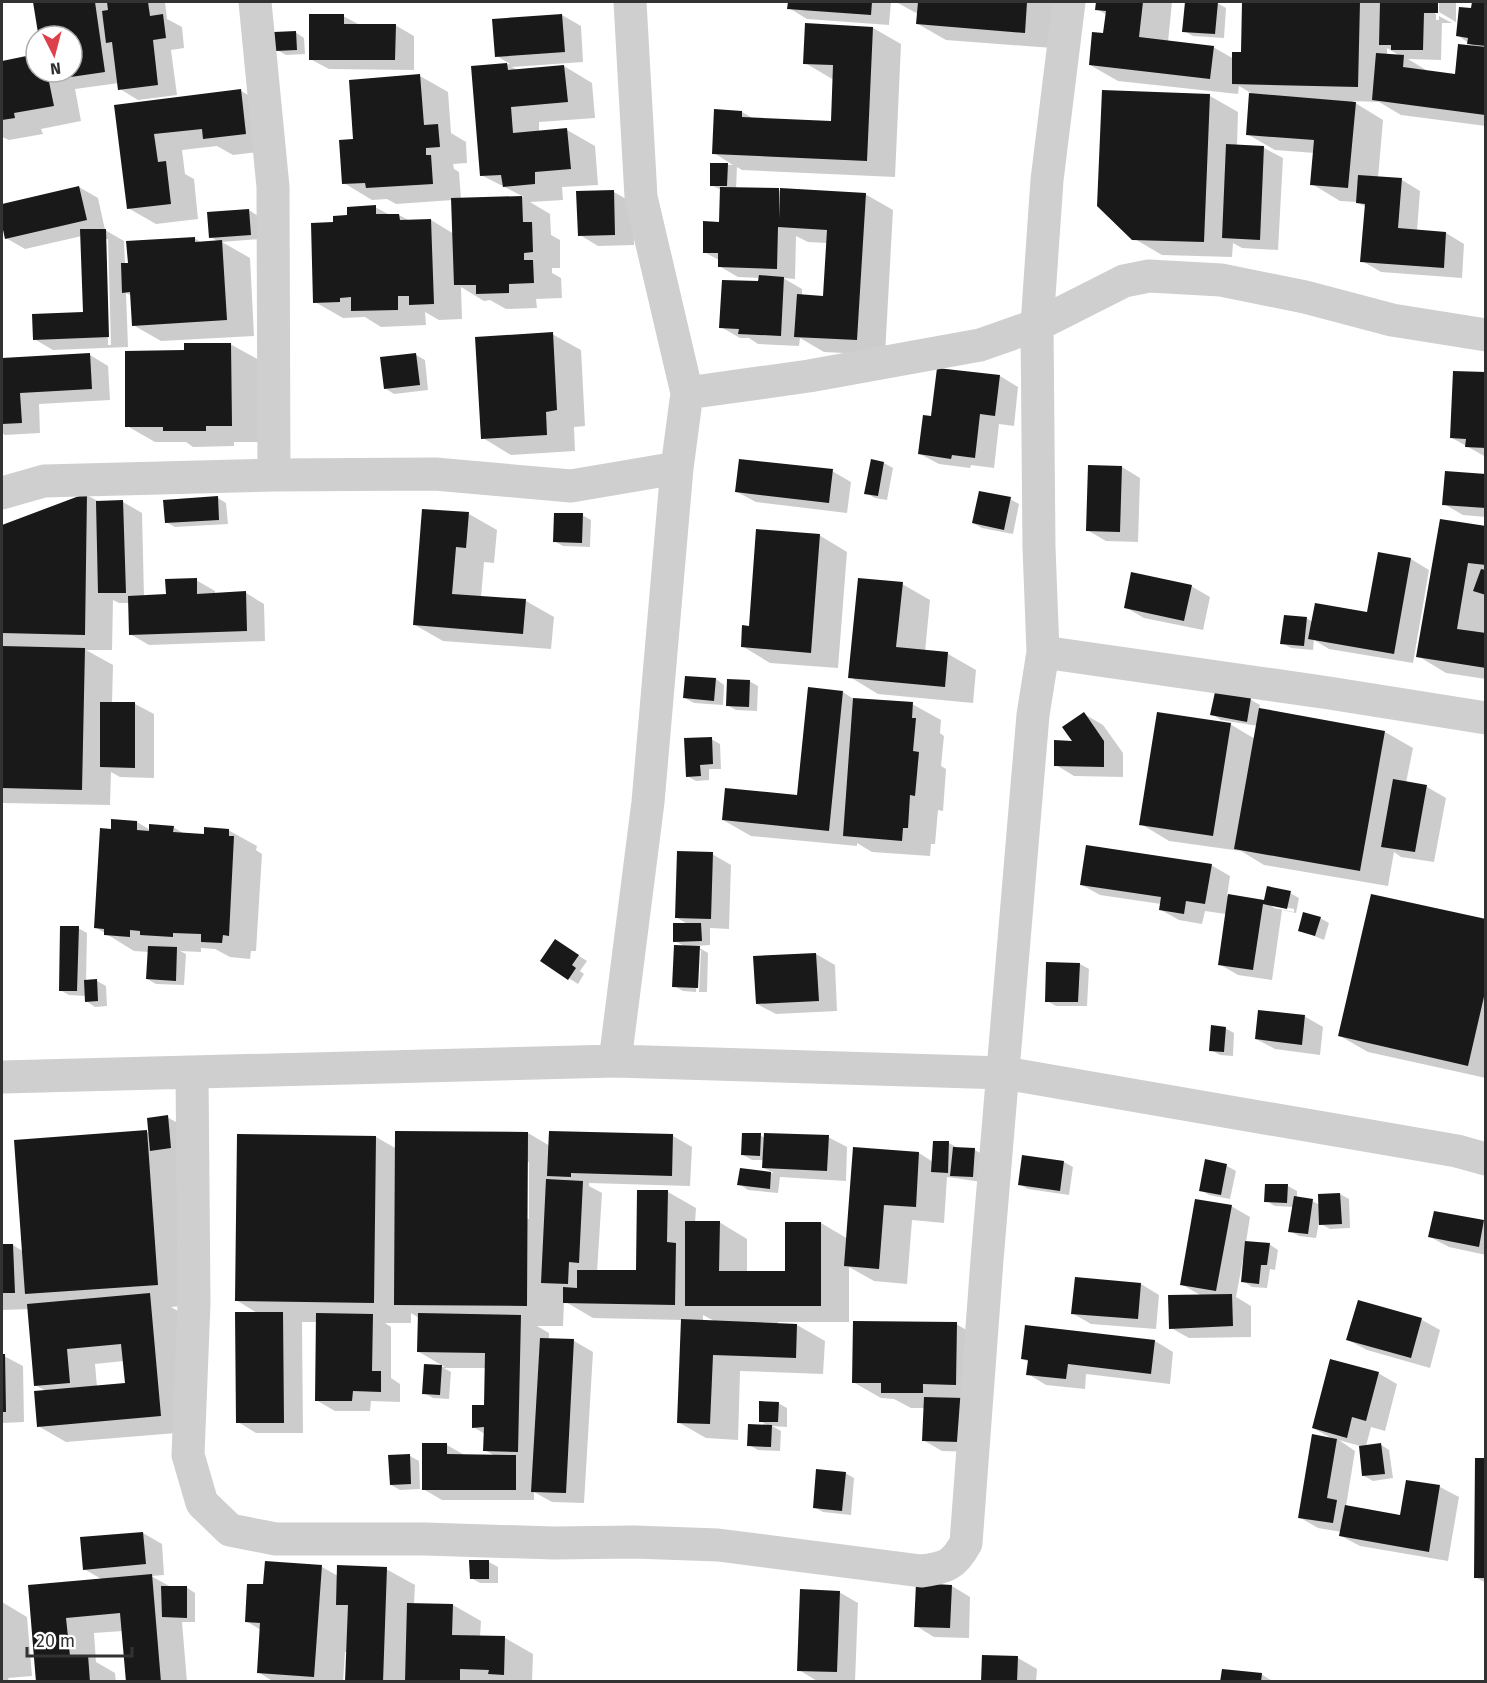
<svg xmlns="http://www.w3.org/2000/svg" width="1487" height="1683" font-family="'Fira Sans',sans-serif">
<rect width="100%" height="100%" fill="#fff"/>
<path fill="#0003" fill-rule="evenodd" d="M35 2H165L167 19 182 27 184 48 171 50 177 95 138 100 120 89 119 83 75 89 81 121 41 129 43 134 9 140 2 137V62L36 56V72H72V36H46L40 32Z
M789 2H891L889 25 807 19 789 8Z
M896 2H1057L1053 48 946 40 918 24V14Z
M1098 2H1172L1168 42 1213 47 1234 59 1242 54 1244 2H1436V10H1430L1436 14V20H1439V16L1452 23H1442L1441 60 1408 59 1431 73 1456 76 1476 48 1457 35 1473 9 1474 2H1486V126L1401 115 1379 102 1352 101 1383 120 1378 178 1402 180 1420 191 1417 231 1446 233 1464 244 1462 278 1381 272 1362 261 1366 207 1357 202 1340 201 1312 184 1315 153 1275 150 1247 134 1251 93 1239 86 1238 94 1118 81 1090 65 1105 35 1107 15 1097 9ZM1387 48 1402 57 1387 55Z
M1186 2 1217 3 1226 8 1224 38 1193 36 1184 31Z
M1439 2H1456V22L1439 12Z
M562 15 581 26 583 62 512 67 517 70 564 66 592 83 595 118 539 122V132L567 130 595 146 598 185 562 187 563 200 530 202 550 214 551 235 560 240V268H552V273L561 278 562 298 536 299 537 308 506 309 490 300 484 301 461 287 462 319 439 320 425 312 426 325 381 327 365 317 343 318 315 302 335 224 349 216 375 207 390 215H399L410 221 431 220 454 234 453 200 396 204 387 199 372 200 344 183 355 140 420 76 448 92 451 133 466 142 467 163 453 164 454 169 459 172 461 199 524 197 481 175 473 67 510 64 497 56Z
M343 16 360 25H395L414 36V70L329 69 310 59Z
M873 28 901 44 895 177 742 170 737 167 736 189 865 194 893 210 885 355 824 352 800 338 799 346 758 344 749 338H740L721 327 759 283 760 278 738 277 719 266V260L704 252 720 223 721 190 711 185 712 164 733 165 714 153 716 111 742 112 754 119 832 123 834 80 805 63ZM796 236 808 242 827 243 824 297 802 296V289L783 278 795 279Z
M295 32 304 38 305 54 286 55 277 50Z
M241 91 269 107 274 150 233 155 217 146 182 150 185 174 194 179 198 219 156 224 128 208 115 106Z
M1103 92 1210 96 1238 112 1237 146 1264 148 1283 158 1278 250 1242 248 1233 243 1232 257 1162 255 1133 238Z
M79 187 98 198 105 230 124 241 125 265 194 238 202 243 219 242 211 237 249 210 258 216 259 239 222 242 250 258 254 336 161 341 133 325 132 296 126 293 128 347 53 350 34 339 85 314 82 236 25 249 6 238 2 219V205ZM105 239H108L111 345H108Z
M614 192 633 203 634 245 598 246 580 235Z
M552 334 581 350 585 426 574 427 575 451 511 455 483 438Z
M230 344 259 360 260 442H234V446L193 447 186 442H155L127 426 185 351Z
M90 355 108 366 110 400 39 404 40 433 5 435 2 433V360Z
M416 355 425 360 428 390 394 394 385 388Z
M1486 374V457L1452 438Z
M1000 376 1018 387 1014 426 999 424 994 468 971 465 970 468 939 464 920 454 932 418Z
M884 463 893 468 887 500 875 498 866 493Z
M1122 467 1140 478 1138 542 1106 541 1087 530Z
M832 471 851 482 847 513 756 502 737 492Z
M1486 475V517L1463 515 1444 504Z
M86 495 100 502H123L142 513 144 597 168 596 196 580 215 591V594L246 593 264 604 265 641 149 645 130 634 129 603H119L113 600 112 650H86L113 665 112 704H135L154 714V778L120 777 111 772 110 805 2 803V526Z
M218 498 226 503 228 524 175 527 166 522Z
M1010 499 1019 504 1013 534 982 528 973 523Z
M469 514 497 530 494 563 484 562 481 597 526 601 554 617 551 649 443 641 415 625Z
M582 515 591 520 590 547 563 546 554 541Z
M1486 528V679L1446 673 1418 656Z
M819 535 847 552 838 668 770 663 742 646 750 627Z
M1411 559 1429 570 1413 663 1329 649 1314 640 1313 650 1291 648 1282 643 1306 618 1313 622 1368 614Z
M902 584 930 600 925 652 948 654 976 670 973 703 878 694 850 677Z
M1191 586 1210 597 1203 630 1144 618 1125 607Z
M716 679 724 685 723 705 694 703 685 698Z
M749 681 758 686 757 711 736 710 727 705Z
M843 692 855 700 912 704 941 720 940 733 944 736 941 766 946 769 943 811 938 810 935 844H931L930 856 872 852 857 843V846L751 836 723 820 798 797Z
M1216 694 1251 700 1260 705 1259 710 1385 732 1413 748 1406 783 1427 787 1446 798 1434 862 1401 857 1394 852 1388 886 1264 865 1241 851 1169 841 1141 824 1230 724 1255 739 1258 726 1221 720 1212 714Z
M1084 714 1103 725 1123 753V777L1074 776 1056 765 1075 742Z
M711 739 720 744 721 769H709V780L696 781 687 776Z
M137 822 150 830 173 827 186 835 205 836 228 830 257 846 256 850 262 854 256 951H251L250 959 230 957 215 949 201 948V952L180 951 186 954 184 985 156 984 147 979 149 952 134 951 95 927 113 830Z
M712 854 731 865 729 929 710 928V945L696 946 708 953 707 992H699L701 950H698L696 992 683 991 674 986 686 947 675 941 689 925 676 917Z
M1211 865 1230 876 1227 896 1263 902 1290 893 1299 898 1296 913 1282 910 1272 980 1238 975 1219 964 1226 914 1205 911 1202 924 1179 920 1161 910V904L1100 895 1082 885ZM1270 904 1294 909V912L1274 908Z
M1320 918 1329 923 1324 940 1300 930Z
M1486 921V1078L1368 1052 1340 1036Z
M78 928 87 933 86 981H97L106 986 107 1006 95 1007 86 1001V996L69 995 60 990Z
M564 946 587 961 580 971 584 974 578 984 542 961Z
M816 954 835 965 837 1011 776 1014 757 1004 754 957Z
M1080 964 1089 969 1087 1006H1056L1047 1001Z
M1304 1016 1323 1027 1320 1055 1275 1049 1256 1039Z
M1225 1028 1234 1033 1233 1056 1220 1055 1211 1050Z
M167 1117 176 1122 194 1305 171 1307 178 1311 189 1432 66 1442 38 1426 46 1391 35 1385 29 1309 2 1310V1246L13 1245 24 1252 147 1132 150 1134ZM124 1361 126 1385 97 1387 95 1364Z
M528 1133 550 1146 673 1136 692 1147 690 1186 589 1183V1186L602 1193 597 1272H637L668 1192 696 1208 695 1223 719 1222 747 1239V1272H787V1224L821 1223 848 1239 854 1149 919 1153 933 1162 949 1143 958 1148 975 1150 983 1155 982 1182 947 1177 944 1223 912 1220 907 1284 874 1281 849 1267V1322H778L777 1324 797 1325 825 1341 823 1374 740 1371 738 1440 706 1438 678 1422 682 1320 593 1318 564 1301 563 1326H537L549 1333V1340L574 1341 593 1352 584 1503 552 1502 534 1492V1500H442L423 1489 447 1445 466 1456H495L485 1450V1434L473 1427 486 1407 487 1368H444L451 1372 449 1399 433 1398 424 1393 425 1366 445 1367 419 1352V1318L411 1313V1323H385L391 1327V1378L400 1384V1402L371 1401 370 1411H335L316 1400 317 1322H302L303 1433H256L238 1422 259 1314 236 1300 239 1135 376 1137 397 1149ZM526 1162H529V1219H526ZM703 1315 716 1322H703Z
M760 1135 763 1137H828L847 1147 846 1181 780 1177 778 1193 748 1190 739 1184 741 1170 774 1173 764 1168V1160H752L743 1155Z
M1207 1161 1227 1166 1236 1171 1230 1199 1209 1195 1201 1190Z
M1064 1162 1073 1167 1069 1195 1028 1189 1019 1184Z
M1266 1185 1288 1186 1297 1191V1198L1312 1201 1320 1205 1319 1195 1340 1194 1349 1199 1350 1228 1330 1229 1319 1223 1316 1238 1299 1236 1290 1231 1294 1207 1275 1206 1266 1201Z
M1231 1206 1250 1217 1246 1242 1269 1244 1278 1250 1275 1270 1270 1269 1267 1288 1252 1287 1243 1281 1245 1259H1243L1236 1297 1251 1306V1337L1189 1338 1171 1328 1202 1296 1181 1284Z
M1435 1213 1486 1223V1255L1449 1247 1430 1237Z
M1141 1284 1159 1295 1156 1329 1091 1324 1072 1313Z
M1359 1302 1422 1320 1440 1330 1430 1368 1367 1350 1348 1340Z
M956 1324 984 1340 980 1452 942 1451 923 1440 925 1408H911L894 1399 881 1398 853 1382Z
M1155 1341 1173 1352 1170 1384 1086 1374 1085 1389 1046 1385 1028 1374 1029 1362 1023 1359Z
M2 1355 23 1366 24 1422 2 1423Z
M1378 1373 1397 1384 1385 1431 1371 1427 1366 1446 1380 1444 1389 1450 1393 1478 1373 1481 1364 1476 1360 1446 1339 1440 1355 1451 1346 1506 1401 1516 1407 1481 1440 1487 1459 1497 1448 1561 1360 1546 1341 1536 1342 1532 1318 1528 1299 1517 1333 1439 1313 1428Z
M778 1403 787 1408V1427L772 1426 781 1431 780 1451 758 1450 749 1445 769 1426 760 1421Z
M410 1456 419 1461 420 1489 400 1490 391 1485Z
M1486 1459V1583L1475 1577Z
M845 1473 854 1478 851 1515 823 1512 814 1507Z
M143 1533 162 1544 164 1575 151 1576 171 1587H186L195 1593V1622H182L187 1682H128L123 1631 94 1633 96 1662 115 1673 116 1682H38L30 1586 103 1580 84 1569Z
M489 1562 498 1567V1583H480L471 1578Z
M322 1567 338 1576 386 1569 415 1585 414 1604 453 1605 481 1621 480 1637 505 1638 533 1654 532 1682H346L348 1652H345L343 1682H274L258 1672 261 1630 246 1621 264 1586Z
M952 1586 970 1597 969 1638 934 1637 916 1626Z
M839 1592 858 1603 855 1682 817 1681 799 1670Z
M2 1602 27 1617 32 1676 8 1678 9 1682H2Z
M984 1656 1018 1658 1037 1669 1036 1682H982Z
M1261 1674 1274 1682H1222Z"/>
<path fill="#191919" d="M33 2H95L105 72 50 80 49 72H72V36H56L55 32 38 33Z
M107 2H148L150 16 163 14 166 38 153 40 158 85 118 90 112 42 106 43 102 11 108 10Z
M788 2H872L871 15 787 9Z
M918 2H1027L1025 33 916 24Z
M1096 2H1143L1139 37 1214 46 1210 79 1089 65 1092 32 1103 33 1106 11 1095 10Z
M1185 2H1218L1215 34 1182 32Z
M1242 2H1360L1358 87 1232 84V52H1241Z
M1380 2H1438V13H1424L1423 50H1391V45H1379Z
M1472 2H1486V46L1467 44 1468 38 1456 36 1459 7 1471 8Z
M309 14H344V24H396L395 60H309Z
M562 14 565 52 495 57 492 19Z
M805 23 873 27 867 161 712 154 714 109 742 111V117L831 121 833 65 803 64Z
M296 31 297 50 275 51 274 32Z
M1458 44 1486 47 1485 115 1372 100 1376 53 1404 55 1403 67 1455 74Z
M36 54V72H47L54 106 14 113 15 118 2 120V61Z
M507 63 508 70 564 65 568 102 511 107 513 133 567 128 571 169 535 172V184L503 187 501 175 480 176 471 66Z
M420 74 424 125 438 124 440 147 426 148V155H431L433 184 366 188 365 183 342 184 339 140 353 139 349 80Z
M241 89 246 134 203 139 202 129 154 134 158 162 166 161 171 204 127 209 114 105Z
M1102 90 1210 94 1204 242 1132 240 1097 206Z
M1249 93 1356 102 1348 188 1310 185 1314 140 1246 135Z
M1226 144 1264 146 1260 240 1222 238Z
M710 163H728L727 186H710Z
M1358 175 1402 178 1398 228 1446 232 1444 268 1360 262 1365 204 1356 203Z
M79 186 87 220 5 239 2 225V204Z
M720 187 779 188V219L780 188 866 193 857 340 794 337 797 294 823 296 827 230 778 227 777 269 718 267V253H703V221L719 222Z
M614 190 615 235 578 236 576 191Z
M522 196 523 222H532L533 252 524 253V260H533L534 283 509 284V293L476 294V285H454L451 198Z
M376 205V214H399L400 220 431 219 434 304 409 305V296H398V310L351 311V297L340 298V302L313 303 311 223 333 222V216L347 215V207Z
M249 209 251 235 209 238 207 212Z
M80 229H106L109 337 33 340 32 314 83 312Z
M195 237V242L222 240 227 320 132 326 130 292 122 293 121 263H128L126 241Z
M759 275 784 277 781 336 738 334 739 329 719 328 722 280 758 281Z
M553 332 557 410 546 412 547 435 481 439 475 337Z
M184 343H231L232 426H206V431H163V427H125V351L184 350Z
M90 353 92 389 20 393 22 423 2 424V358Z
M416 353 420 385 384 389 380 357Z
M937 368 1000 375 995 416 980 414 975 458 952 455 951 459 918 454 923 415 931 416Z
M1453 371 1486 372V448L1465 447 1466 439 1450 438Z
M739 459 833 469 829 503 735 492Z
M871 459 884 462 878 496 864 494Z
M1088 465 1122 466 1120 532 1086 531Z
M1445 471 1486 474V508L1442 505Z
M979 491 1011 497 1004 530 972 523Z
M87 493 85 635 2 633V525Z
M218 496 219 520 165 523 163 500Z
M123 500 126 593H98L96 501Z
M422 509 469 512 466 548 456 547 452 594 526 599 523 634 413 625Z
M554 513H583L582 543 553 542Z
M1440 519 1486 526V565L1468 563 1457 629 1486 633V668L1416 657Z
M756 529 820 534 811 653 741 647 742 625 749 626Z
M1378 552 1411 558 1394 654 1308 639 1315 603 1367 612Z
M1481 569 1486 570V595L1473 591Z
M1131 572 1192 585 1184 621 1124 608Z
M197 578V594L246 591 247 631 129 635 128 596 166 594 165 579Z
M858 578 903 582 896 647 948 652 945 687 848 678Z
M1284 615 1307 617 1304 646 1280 644Z
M2 646 85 648 82 790 2 788Z
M685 676 716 678 714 701 683 698Z
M727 679 750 680 749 707 726 706Z
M808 687 843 691 829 831 722 820 725 788 797 795Z
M1215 692 1251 698 1247 722 1210 715Z
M853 698 913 702 912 718H916L913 751 919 752 915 796 910 795 908 828H903L902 841 843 836Z
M100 702H135V768L100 767Z
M1259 708 1385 731 1360 871 1234 849Z
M1084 712 1104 741V767L1054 766V740L1072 741 1062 727Z
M1157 712 1231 723 1213 836 1139 825Z
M712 737 713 764 700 765 701 776 686 777 684 738Z
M1393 779 1427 785 1415 852 1381 847Z
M111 819 137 821V830L149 831V824L174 826 173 832 204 834V827L229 829V836H234L229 936 223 935 222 943 201 942V934L173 933V937L140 935V931L130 930V937L104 935V929L94 928 100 828 111 829Z
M1086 845 1212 864 1205 904 1186 901 1184 914 1159 910 1161 897 1080 885Z
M677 851 713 852 711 919 675 918Z
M1267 886 1291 891 1287 909 1263 904 1253 970 1218 965 1228 894 1264 900Z
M1371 894 1486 919V988L1468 1066 1338 1036Z
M1303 912 1321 917 1315 936 1298 931Z
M673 923H701L702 941 673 942Z
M60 926H79L77 991H59Z
M555 939 579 955 572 965 576 968 568 980 540 961Z
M674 945 700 946 698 988 672 987Z
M148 946 177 947 176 981 146 979Z
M816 953 819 1001 756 1004 753 956Z
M1046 962 1080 963 1078 1002H1045Z
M97 979 98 1001 85 1002 84 980Z
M1258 1010 1305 1015 1302 1045 1255 1039Z
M1211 1025 1226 1027 1224 1052 1209 1051Z
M168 1115 171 1148 150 1151 147 1118Z
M147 1130 158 1285 25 1294 14 1140Z
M395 1131 528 1132 527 1306 394 1305Z
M549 1131 673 1134 672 1176 571 1173V1177L547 1176Z
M742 1133H761L760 1156 741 1155Z
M764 1133 829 1135 827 1171 762 1168Z
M237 1134 376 1136 374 1303 235 1301Z
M933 1141H949L948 1173 931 1172Z
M853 1147 919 1152 916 1207 884 1205 879 1269 844 1266Z
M953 1147 975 1148 973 1177 950 1176Z
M1022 1155 1064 1161 1060 1191 1018 1185Z
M1205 1159 1227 1164 1221 1195 1199 1191Z
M740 1168 771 1172 770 1189 737 1185Z
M546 1179 583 1181 579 1263 569 1262 568 1284 541 1283Z
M1265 1184H1288L1287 1203 1264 1202Z
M637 1190H668L667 1242 676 1243 675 1305 563 1303V1287L577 1288V1270H636Z
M1340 1193 1342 1224 1319 1225 1318 1194Z
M1294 1196 1313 1199 1308 1234 1288 1232Z
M1195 1199 1232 1205 1216 1291 1180 1285Z
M1434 1211 1484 1220 1479 1247 1428 1237Z
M685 1221H720L719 1271H785V1222H821V1306H685Z
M1245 1241 1270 1243 1267 1265H1261L1259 1284 1241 1282Z
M2 1244H13L15 1293H2Z
M1075 1277 1141 1283 1138 1319 1071 1314Z
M150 1293 161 1416 37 1427 34 1391 125 1383 121 1344 67 1349 70 1383 34 1386 27 1304Z
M1232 1294 1233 1326 1169 1329 1168 1295Z
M1358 1300 1422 1318 1411 1358 1346 1340Z
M235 1312H283L284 1423H236Z
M316 1313 373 1314 372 1371H381V1392L353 1391 352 1401H315Z
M418 1313 521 1315 518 1452 483 1451 484 1427 472 1428V1405H484L485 1353 417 1352Z
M681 1319 797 1324 796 1358 713 1355 710 1424 677 1423Z
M853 1321 957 1322 956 1385 923 1384V1393H881V1383H852Z
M1025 1325 1155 1340 1151 1374 1068 1364 1066 1379 1026 1375 1028 1360 1021 1359Z
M540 1338 574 1339 566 1493 531 1492Z
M2 1354H5L6 1412H2Z
M1330 1359 1379 1372 1366 1421 1352 1417 1347 1438 1312 1428Z
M424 1364 442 1365 440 1395 422 1394Z
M924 1397 963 1398 961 1442 922 1441Z
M759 1401 779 1402 778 1422H759Z
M748 1424 772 1425 771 1447 747 1446Z
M1312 1434 1337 1439 1327 1498 1337 1500 1333 1523 1298 1518Z
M422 1443H447V1454L516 1455V1490H422Z
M1381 1443 1385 1474 1362 1476 1359 1446Z
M410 1454 411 1484 390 1485 388 1455Z
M1475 1458H1486V1578H1474Z
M816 1469 846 1472 842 1511 813 1508Z
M1406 1480 1440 1485 1429 1552 1339 1536 1345 1505 1400 1515Z
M143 1532 146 1564 83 1570 80 1537Z
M469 1560H489V1579H470Z
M265 1561 322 1565 314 1677 257 1673 260 1623 245 1622 247 1584H263Z
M337 1565 387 1567 383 1682H345L348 1605H336Z
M152 1574 161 1682H126L120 1613 66 1618 70 1656 88 1655 90 1682H36L28 1585Z
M916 1583 952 1585 950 1628 914 1627Z
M161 1586H187V1618L162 1617Z
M800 1589 840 1591 837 1672 797 1671Z
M407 1603 453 1604 452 1635 505 1636 504 1675 488 1674 489 1670 460 1669V1682H405Z
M982 1655 1018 1656 1017 1682H981Z
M1222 1669 1262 1673 1261 1682H1220Z"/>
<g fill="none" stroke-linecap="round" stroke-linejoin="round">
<path stroke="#cfcfcf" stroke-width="33" d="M255 2 273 187 274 475
M687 393 809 376 980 345 1037 325 1124 281 1149 276 1221 280 1305 297 1392 320 1486 335
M2 493 44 481 274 475 435 474 571 486 677 468
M1043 652 1039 547 1037 325 1047 180 1069 2
M615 1061 648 802 677 468 687 393 641 197 630 2
M192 1072 194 1303 188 1455 202 1503 230 1530 276 1539H425L554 1543 634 1542 718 1545 921 1571C946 1568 954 1565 966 1543L987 1260 1027 786 1033 715 1043 652 1329 693 1486 718
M2 1077 615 1061 1004 1073 1457 1151 1486 1159"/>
</g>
<rect width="1487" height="1683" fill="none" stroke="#323232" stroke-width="6"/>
<g transform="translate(54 54) rotate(174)"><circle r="28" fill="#ffffff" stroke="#adadad" stroke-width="1.5"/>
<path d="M0-4.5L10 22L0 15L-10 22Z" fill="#dd3f4b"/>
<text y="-9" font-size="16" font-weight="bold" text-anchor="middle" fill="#323232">N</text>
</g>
<path d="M27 1647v9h105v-9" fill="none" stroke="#323232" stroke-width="3"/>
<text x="36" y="1647" font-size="18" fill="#323232" stroke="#ffffff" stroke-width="4.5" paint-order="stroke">20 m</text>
</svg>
